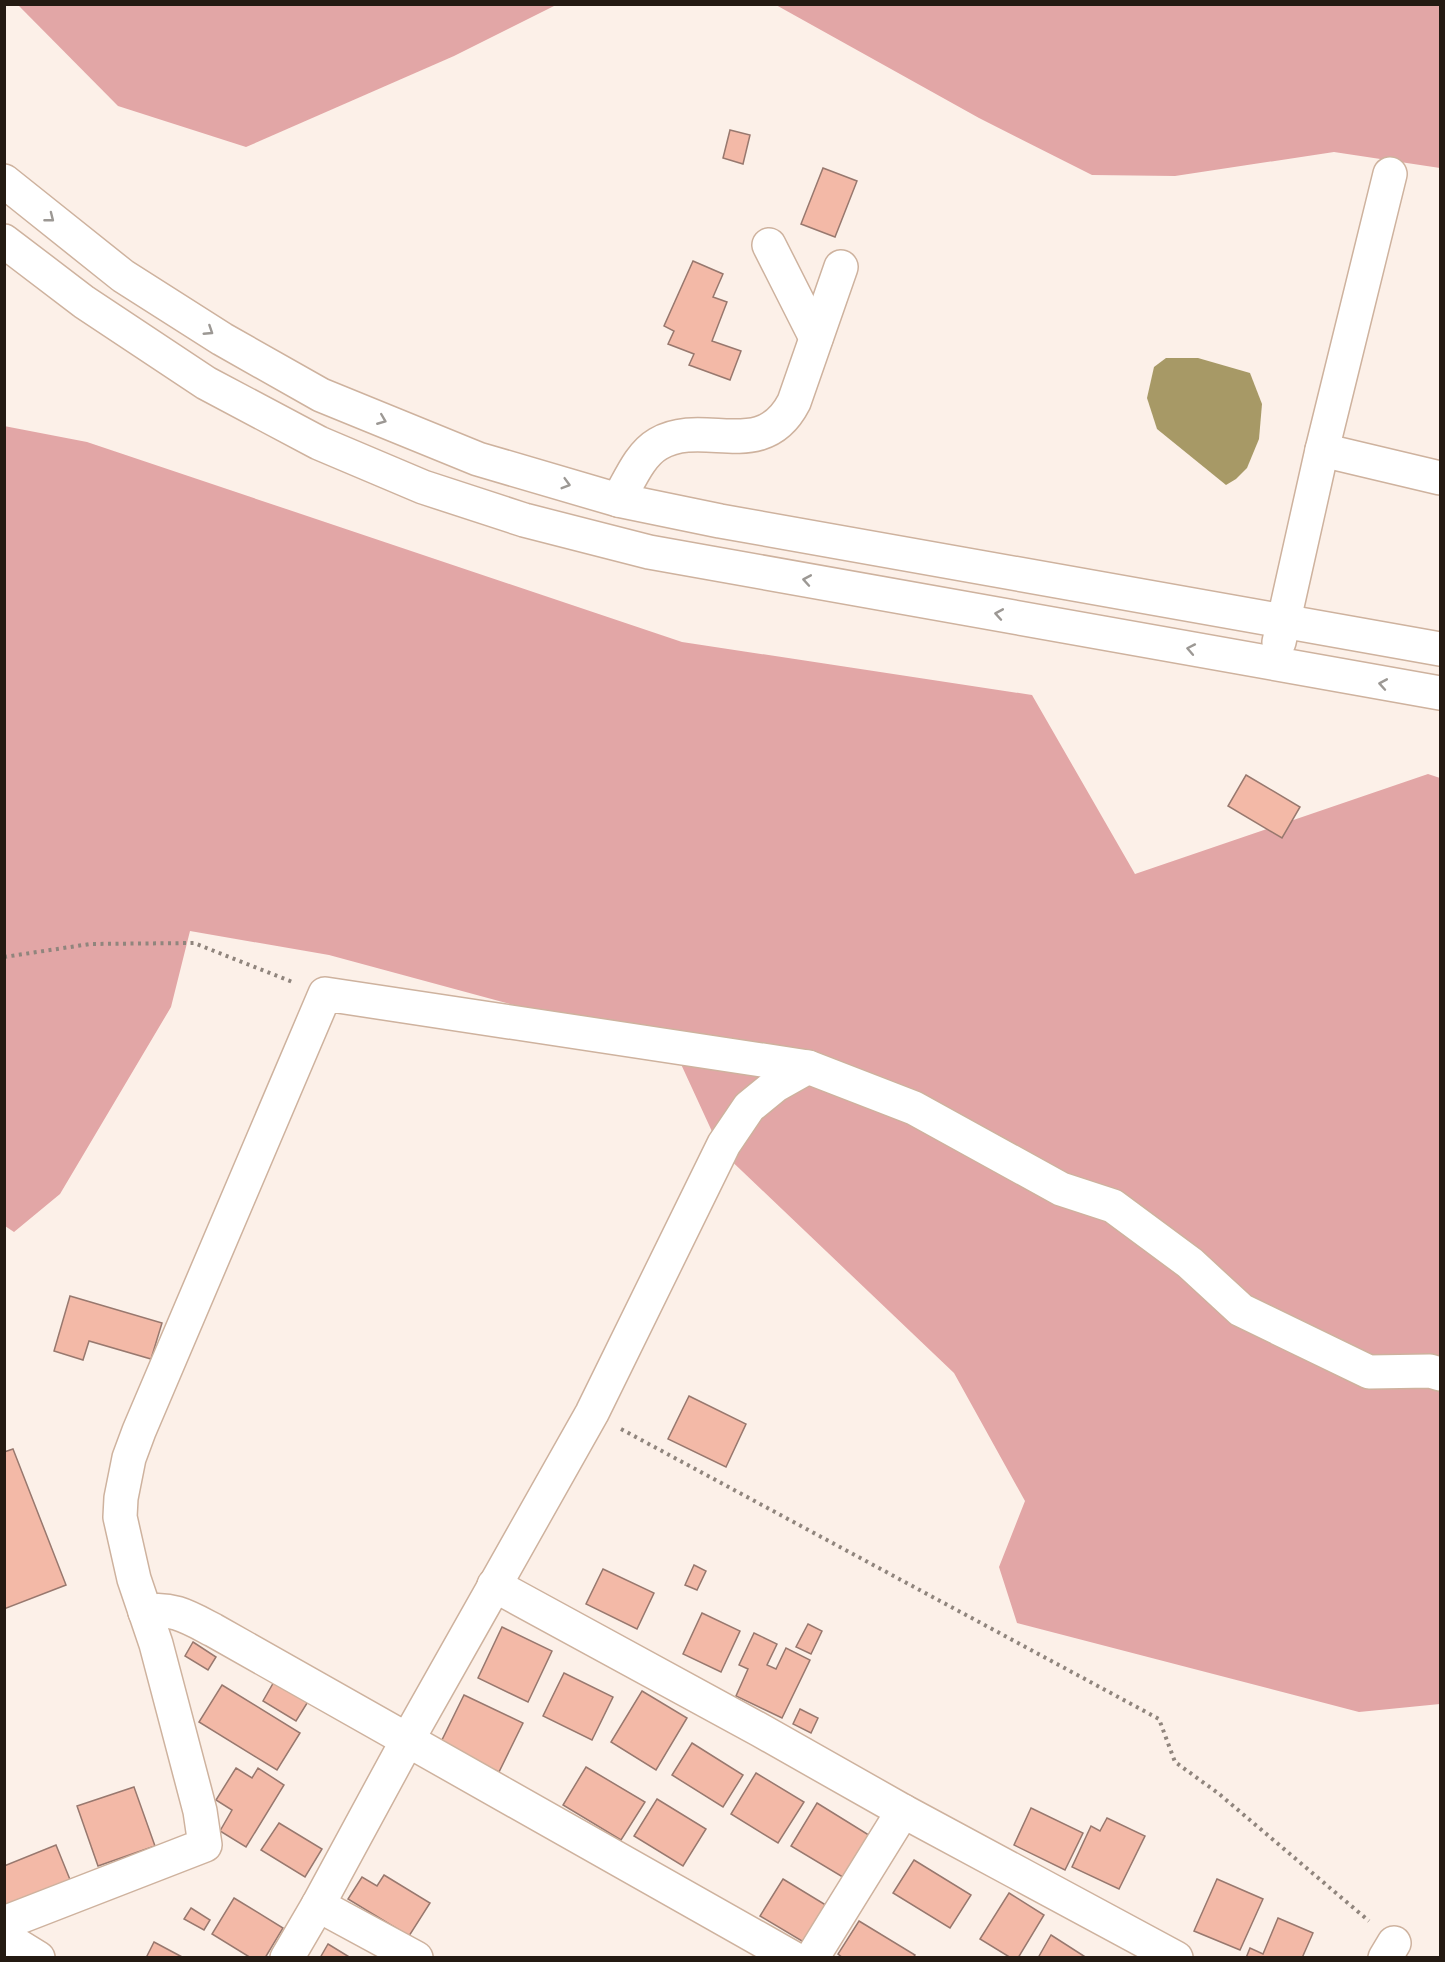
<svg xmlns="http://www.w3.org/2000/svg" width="1445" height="1962" viewBox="0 0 1445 1962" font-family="Inter,sans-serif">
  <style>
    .forest { fill: #e2a6a6 }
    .water { fill: #a79966 }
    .building { fill: #f3b9a7; stroke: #98786e; stroke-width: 1.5 }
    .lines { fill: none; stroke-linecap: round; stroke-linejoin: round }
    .minor-casing { stroke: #ceb29e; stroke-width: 36 }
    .path { stroke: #90857d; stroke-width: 4; stroke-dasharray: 3 4.5; stroke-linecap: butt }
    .minor { stroke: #fff; stroke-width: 33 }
    .oneway { stroke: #9c9894 }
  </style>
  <rect width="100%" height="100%" fill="#fcf0e8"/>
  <g class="forest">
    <polygon points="18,5 556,5 454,56 246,147 118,106"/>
    <polygon points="776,5 1440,5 1440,168 1334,152 1175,176 1092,175 979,118"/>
    <polygon points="4,426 87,442 682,642 1032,695 1135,874 1428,774 1440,778 1440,1704 1359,1712 1017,1623 999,1567 1025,1501 954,1373 721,1151 680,1062 532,1010 329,955 190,931 171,1007 60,1194 14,1232 5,1226"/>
  </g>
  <polygon class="water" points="1166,358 1198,358 1250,373 1262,404 1259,439 1247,468 1236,479 1226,485 1157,429 1147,398 1154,367"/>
  <g class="building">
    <polygon points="730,130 750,135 743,164 723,158"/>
    <polygon points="823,168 857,181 835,237 801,224"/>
    <polygon points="693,261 723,274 713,297 727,302 712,341 741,351 730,380 689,365 694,354 668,344 674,331 664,326"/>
    <polygon points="1246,775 1300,807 1282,838 1228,806"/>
    <polygon points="70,1296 162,1323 151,1359 89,1341 83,1360 54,1351"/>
    <polygon points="689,1396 746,1424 726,1467 668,1439"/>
    <polygon points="13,1449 66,1585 4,1609 4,1452"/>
    <polygon points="694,1565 706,1571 697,1590 685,1585"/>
    <polygon points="603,1569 654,1593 637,1629 586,1604"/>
    <polygon points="702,1613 740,1631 721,1672 683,1654"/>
    <polygon points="808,1624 822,1631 811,1654 796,1647"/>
    <polygon points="502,1627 552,1651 528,1702 478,1678"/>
    <polygon points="754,1633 777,1644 767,1665 776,1669 786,1648 810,1660 782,1718 736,1696 748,1669 739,1665"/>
    <polygon points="193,1642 216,1657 208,1670 185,1656"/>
    <polygon points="564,1673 613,1697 592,1740 543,1716"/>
    <polygon points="275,1680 309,1700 296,1721 263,1701"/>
    <polygon points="222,1685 300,1733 277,1770 199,1722"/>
    <polygon points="642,1691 687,1718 656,1770 611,1742"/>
    <polygon points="464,1695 523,1723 499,1772 440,1744"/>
    <polygon points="800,1709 818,1718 811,1733 793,1724"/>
    <polygon points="692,1743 743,1775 723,1807 672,1775"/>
    <polygon points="586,1767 645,1802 621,1840 563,1805"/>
    <polygon points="236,1768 252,1778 258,1768 284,1785 246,1847 220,1831 232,1810 216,1800"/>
    <polygon points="756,1773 804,1802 778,1843 731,1814"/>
    <polygon points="134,1787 155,1846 98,1866 77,1806"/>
    <polygon points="657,1799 706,1829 683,1866 634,1836"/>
    <polygon points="817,1803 872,1837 846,1879 791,1846"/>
    <polygon points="1031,1808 1083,1833 1065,1870 1014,1845"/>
    <polygon points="1107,1818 1145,1836 1119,1889 1072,1867 1091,1826 1100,1831"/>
    <polygon points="279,1823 322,1849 305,1877 261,1850"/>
    <polygon points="56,1845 73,1887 4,1907 4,1866"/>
    <polygon points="914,1860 971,1895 950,1928 893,1893"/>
    <polygon points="384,1875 430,1903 409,1936 348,1899 362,1877 377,1886"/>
    <polygon points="783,1879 834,1910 812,1947 760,1916"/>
    <polygon points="1217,1879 1263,1899 1240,1950 1194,1931"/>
    <polygon points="1009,1893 1044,1915 1018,1958 1011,1958 980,1939"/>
    <polygon points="234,1898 283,1928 265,1958 251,1958 212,1934"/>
    <polygon points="191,1908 210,1920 204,1930 184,1919"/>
    <polygon points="1278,1918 1313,1933 1302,1958 1246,1958 1250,1948 1263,1954"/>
    <polygon points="859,1921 915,1955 913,1958 843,1958 838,1954"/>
    <polygon points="1051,1935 1087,1958 1038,1958"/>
    <polygon points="154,1942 184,1958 146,1958"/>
    <polygon points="328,1944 351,1958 320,1958"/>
  </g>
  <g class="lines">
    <defs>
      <g id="minor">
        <polyline points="4,181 123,276 222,339 321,395 478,459 618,500 720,521 1440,649"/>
        <polyline points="4,241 84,302 206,383 319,443 423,487 524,520 649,552 1440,693"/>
        <polyline points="769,245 816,338"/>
        <polyline points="1322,450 1440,478"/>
        <path d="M618,500C629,482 639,455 658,444C704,417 762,464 794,402L841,267"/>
        <polyline points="1279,642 1322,450 1390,174"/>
        <polyline points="494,1585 760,1730 903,1811 1176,1958"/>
        <path d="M145,1612C171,1606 190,1618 213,1630L793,1958"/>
        <polyline points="318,1905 416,1958"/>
        <polyline points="4,1923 205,1845 200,1811 156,1644 134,1579 120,1517 121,1498 129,1458 139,1431 325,994 808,1067 914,1108 1061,1189 1113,1206 1190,1263 1241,1310 1369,1372 1430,1371 1440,1374"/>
        <polyline points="4,1937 38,1958"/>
        <polyline points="287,1958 318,1905 408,1739 592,1413 724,1144 749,1107 776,1085 808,1067"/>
        <polyline points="812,1958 903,1811"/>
        <polyline points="1385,1958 1394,1943"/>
      </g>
    </defs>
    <use href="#minor" class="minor-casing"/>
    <g class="path">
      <polyline points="4,957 90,944 194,943 295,983"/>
      <polyline points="621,1429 1159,1719 1175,1762 1218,1793 1369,1921"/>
    </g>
    <use href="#minor" class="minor"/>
  </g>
  <defs><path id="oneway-chevron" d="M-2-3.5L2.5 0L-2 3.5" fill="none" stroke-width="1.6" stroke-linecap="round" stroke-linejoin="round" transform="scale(1.5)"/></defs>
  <g class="oneway">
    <use href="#oneway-chevron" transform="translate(50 218) rotate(38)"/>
    <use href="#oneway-chevron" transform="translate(209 331) rotate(33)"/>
    <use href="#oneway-chevron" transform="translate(382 420) rotate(22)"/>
    <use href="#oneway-chevron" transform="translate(566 484) rotate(16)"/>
    <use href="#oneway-chevron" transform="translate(807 580) rotate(-170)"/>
    <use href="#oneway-chevron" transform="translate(999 614) rotate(-170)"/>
    <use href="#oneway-chevron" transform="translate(1191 649) rotate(-169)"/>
    <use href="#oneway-chevron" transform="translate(1383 684) rotate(-170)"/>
  </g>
  <rect width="1445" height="1962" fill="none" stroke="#241a12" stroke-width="12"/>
</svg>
